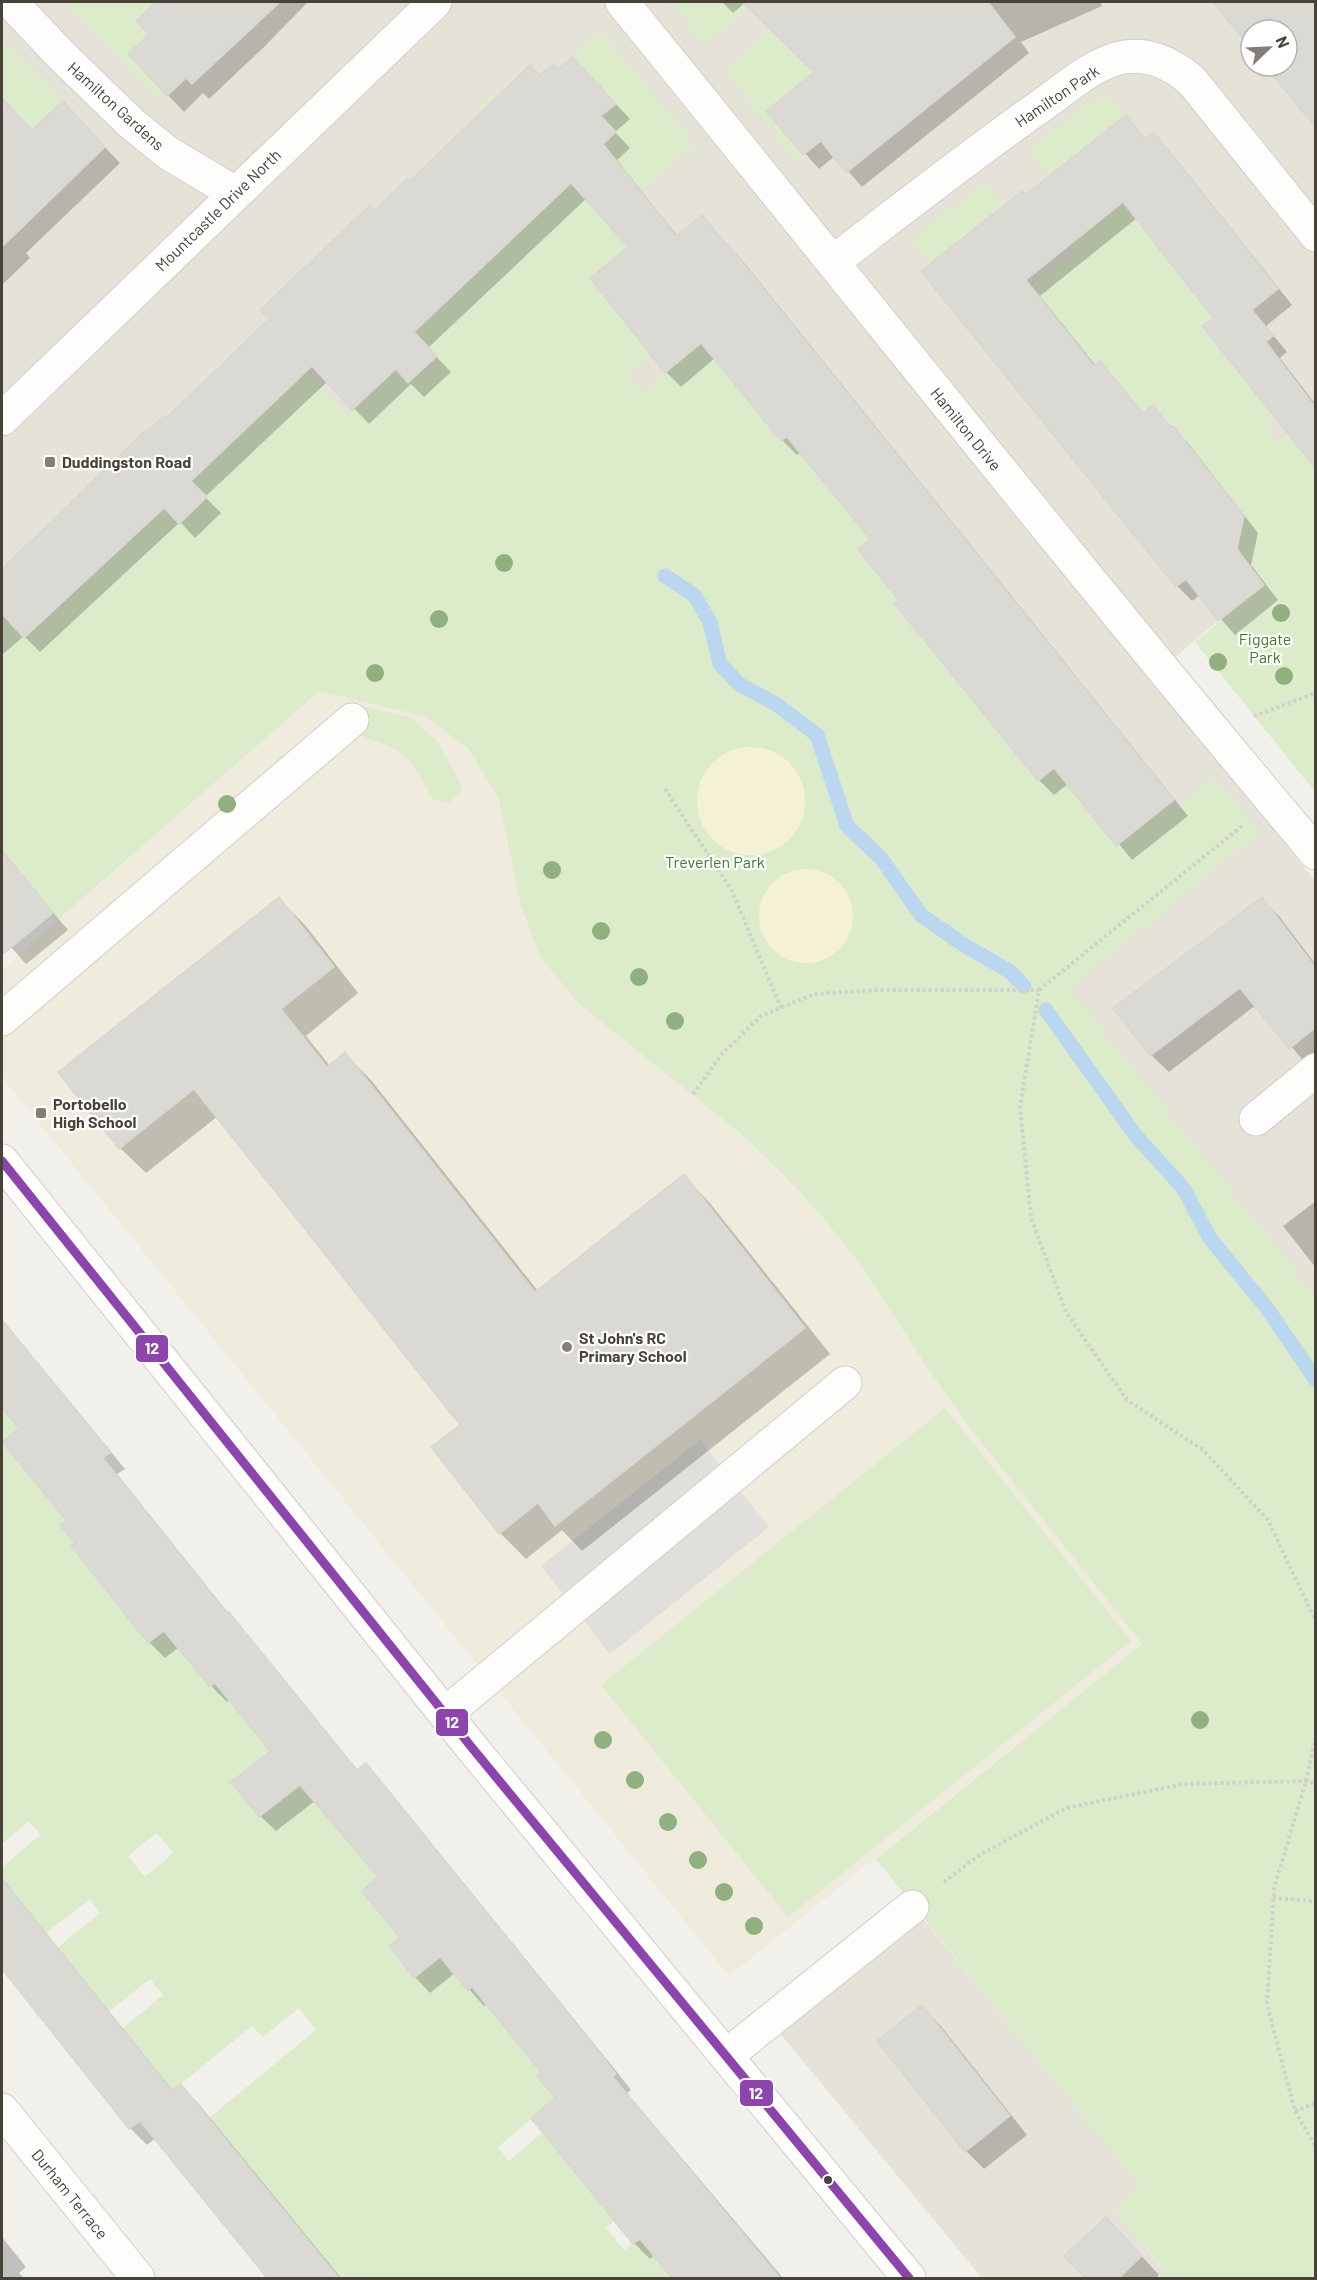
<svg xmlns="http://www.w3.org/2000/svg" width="1317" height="2280" viewBox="0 0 1317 2280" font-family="Barlow,sans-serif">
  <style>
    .residential { fill: #e5e2d8; fill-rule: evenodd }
    .education { fill: #efecdd }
    .green { fill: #dceccb; fill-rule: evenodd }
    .sand { fill: #f5f1d6 }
    .parking { fill: #e0dfdb }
    .shadow { fill: #0003 }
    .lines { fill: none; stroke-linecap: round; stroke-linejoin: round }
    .stream { stroke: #bbd7ef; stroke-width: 15 }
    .building { fill: #dbd9d3; stroke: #d9d7d1; stroke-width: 1.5 }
    .minor-casing { stroke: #cfcec8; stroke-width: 35 }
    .path { stroke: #d2cfcb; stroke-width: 4; stroke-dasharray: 3 3; stroke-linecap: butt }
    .minor { stroke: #fdfdfc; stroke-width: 33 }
    .bus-1-casing { stroke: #fff; stroke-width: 14 }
    .bus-1 { stroke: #8e44ad; stroke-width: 9 }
    .tree { fill: #90b080 }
    .poi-dot { fill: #837f76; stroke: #fff; stroke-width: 2 }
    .bus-dot { fill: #484237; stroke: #fff; stroke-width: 2 }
    .labels { text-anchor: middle; stroke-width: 4.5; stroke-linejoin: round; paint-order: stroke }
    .street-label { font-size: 16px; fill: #484237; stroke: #fff }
    .poi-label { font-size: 16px; font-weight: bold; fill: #484237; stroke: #fff; text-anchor: start }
    .park-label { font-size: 16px; fill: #417b28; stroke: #fff }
    .line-badge { stroke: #fff; stroke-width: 2 }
    .badge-label { font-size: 16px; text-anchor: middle; font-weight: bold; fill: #fff }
  </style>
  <rect width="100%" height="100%" fill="#f1f0eb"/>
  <g class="residential">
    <path d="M2,2H1315V539L1153,676L1315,881V1296L2,662ZM1251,30H1287V66H1251Z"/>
    <polygon points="921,1916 1140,2185 1115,2210 1164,2271 1156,2278 982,2278 778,2031"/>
  </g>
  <polygon class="education" points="319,691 424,716 468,748 499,799 521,905 540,957 579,1004 740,1133 784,1175 825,1220 861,1265 932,1375 972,1431 1142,1644 729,1976 2,1077 2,970"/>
  <g class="green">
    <polygon points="65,2 174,2 161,14 152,5 137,20 149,34 129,54 167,96 161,102"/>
    <polygon points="671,2 743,2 748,7 705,46"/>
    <polygon points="795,2 875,2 853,19 834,56 767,111 803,155 796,161 726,73"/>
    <polygon points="601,30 695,146 604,219 628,247 590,278 612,306 676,333 627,374 642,391 701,343 781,441 787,436 912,591 892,607 918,640 925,634 1038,781 1103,729 1116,846 1168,805 1174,811 1214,778 1260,832 1069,989 1315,1295 1315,2278 1156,2278 1164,2270 1115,2210 1139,2185 876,1859 1142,1644 972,1431 932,1375 861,1265 825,1220 784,1175 740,1133 579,1004 540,957 521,905 499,799 468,748 424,716 319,691 58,920 8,858 2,863 2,628 9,622 24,637 161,504 206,497 188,478 213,439 224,450 290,388 279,376 295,360 347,414 396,369 408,383 436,356 413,330 517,195 537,216 562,192 479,105 491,94 495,98 501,93 559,155 615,132 601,116 616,103 573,57"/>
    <polygon points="2,41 63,101 32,130 16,114 2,128"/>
    <polygon points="1106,90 1126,115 1080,152 1214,317 1202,327 1274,415 1265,424 1278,441 1288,433 1315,469 1315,792 1195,642 1264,585 1194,496 1215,478 1173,426 1170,422 1167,424 1153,405 1143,413 1100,361 1096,357 1091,361 1031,286 1078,248 1073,242 1051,179 1028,151"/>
    <polygon points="984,183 1004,205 930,264 911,240"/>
    <path d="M368,707L411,718L437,741L462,786L460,793L449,803L434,800C411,763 410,749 364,738L352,711Z"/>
    <path d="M2,1408L19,1428L2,1442L70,1516L60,1525L75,1543L71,1546L148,1643L164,1631L210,1687L215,1683L270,1751L294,1790L306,1781L329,1820L382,1874L362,1891L382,1916L415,1925L389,1947L414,1978L439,1957L467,1991L473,1987L541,2072L537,2076L555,2098L498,2147L509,2161L543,2132L614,2221L606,2228L624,2250L640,2239L672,2278H339L320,2255L292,2257L311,2242L209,2118L316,2030L299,2008L263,2037L252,2026L172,2091L96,2050L163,1995L150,1979L108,2012L57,1948L100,1913L90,1899L45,1934L2,1879V1867L40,1835L29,1821L2,1844ZM157,1833L173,1853L145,1877L128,1856Z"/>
    <polygon points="945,1408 1131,1641 788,1917 601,1685"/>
  </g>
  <g class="sand">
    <circle cx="751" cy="801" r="54"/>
    <circle cx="806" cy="916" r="47"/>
  </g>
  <polygon class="parking" points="700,1440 769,1527 610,1654 541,1566"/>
  <g class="shadow">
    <polygon points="172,2 308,2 263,48 209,99 203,93 184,112 168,95 151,34 146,29"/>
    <polygon points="722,2 746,2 733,13"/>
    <polygon points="746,2 1100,2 1102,6 1021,42 1029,53 862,187 835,156 819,169 768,111 816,72"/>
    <polygon points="1215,2 1315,2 1316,126 1267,66 1287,66 1287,30 1251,30 1251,46"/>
    <polygon points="558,71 588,74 630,119 615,132 630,148 617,160 678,237 702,217 742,260 1188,816 1132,860 1069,783 1054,795 1039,780 897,605 901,601 873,539 801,452 797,455 782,440 715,358 681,387 666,372 630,247 587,198 428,348 451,372 424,397 411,384 369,424 328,381 205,497 221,513 195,538 180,522 40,652 24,636 2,655 2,571 147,431 149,432 166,420 271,320 375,212 540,77"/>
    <polygon points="16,116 32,131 78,119 120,163 26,253 30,258 2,285 2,130"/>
    <polygon points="1126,117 1147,140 1154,134 1169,150 1292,305 1266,326 1287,352 1280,358 1316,405 1316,467 1215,318 1137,218 1040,296 1096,366 1100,363 1144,414 1152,407 1188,443 1258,533 1251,565 1278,600 1235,635 1200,595 1192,601 1177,586 923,271 1026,196"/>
    <polygon points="8,860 68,930 26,964 2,937 2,865"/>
    <polygon points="279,899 305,925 358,993 306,1036 330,1066 345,1054 371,1080 538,1291 684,1176 709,1202 830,1354 582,1551 562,1530 526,1559 500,1533 462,1425 218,1116 146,1173 120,1148"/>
    <polygon points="1262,899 1279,916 1316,965 1316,1058 1307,1065 1256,1005 1169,1072 1151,1055"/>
    <polygon points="1316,1201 1316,1268 1283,1226"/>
    <polygon points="2,1320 125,1469 117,1474 229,1614 358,1771 365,1765 381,1781 617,2072 631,2090 627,2093 783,2278 674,2278 655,2255 650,2259 634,2243 543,2072 487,2004 484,2006 455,1973 430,1993 415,1977 380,1878 315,1801 276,1831 260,1816 272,1752 230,1699 227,1702 211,1686 179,1647 165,1658 149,1642 73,1546 77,1543 68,1520 21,1428 2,1406"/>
    <polygon points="2,1878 174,2092 181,2086 198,2103 341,2278 269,2278 156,2138 147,2145 130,2128 2,1967"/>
    <polygon points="922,2007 940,2025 1027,2135 984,2169 966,2151"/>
    <polygon points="2,2237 26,2267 19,2273 24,2278 2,2278"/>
    <polygon points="1124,2237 1159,2275 1156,2278 1087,2278 1066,2256"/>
  </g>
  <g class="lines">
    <g class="stream">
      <polyline points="665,576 694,595 710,622 720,664 739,684 776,704 817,735 847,826 881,858 921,915 964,945 1009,971 1024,986"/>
      <polyline points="1046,1010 1136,1136 1184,1189 1209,1237 1266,1307 1316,1380"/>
    </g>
  </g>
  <g class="building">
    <polygon points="156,2 280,2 192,84 186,78 167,96 128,54 149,34 136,21"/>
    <polygon points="742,2 988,2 1015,37 846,173 821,141 803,155 766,111 814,72"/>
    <polygon points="1213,2 1316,2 1316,128 1265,66 1287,66 1287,30 1251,30 1251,49"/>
    <polygon points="573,57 616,104 601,116 616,132 603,144 676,236 702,215 726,244 727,243 1174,800 1116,846 1054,768 1038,781 895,604 899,601 858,549 870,539 787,437 781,441 701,343 665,373 590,278 628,247 571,183 414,332 437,356 408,383 396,369 352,410 312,366 191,481 207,497 179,524 164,508 24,638 2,614 2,569 147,429 149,430 164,416 166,418 269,319 260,310 370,205 375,210 408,178 411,180 530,65 540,75 553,64 558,69"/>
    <polygon points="2,98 32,130 63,101 105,147 2,247"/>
    <polygon points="1126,115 1145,139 1154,132 1278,289 1252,310 1273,336 1266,342 1316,408 1316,469 1202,326 1213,318 1123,202 1026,280 1094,366 1100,361 1143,413 1153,405 1171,428 1173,426 1244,516 1237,549 1264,585 1218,621 1186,579 1176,587 921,271 1022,191 1025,195"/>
    <polygon points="2,850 53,913 2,955"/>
    <polygon points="279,897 334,967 281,1009 327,1067 345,1052 535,1292 684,1174 805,1328 555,1526 538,1503 499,1534 431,1447 460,1425 194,1089 119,1149 58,1072"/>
    <polygon points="1262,897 1316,968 1316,1027 1289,1049 1240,988 1150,1056 1113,1008"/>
    <polygon points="2,1320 111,1452 103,1458 227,1613 229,1612 357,1770 366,1763 601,2054 616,2074 613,2077 780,2278 672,2278 640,2239 633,2244 531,2118 555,2098 537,2076 541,2072 472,1987 468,1991 440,1957 414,1978 389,1946 400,1938 362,1891 378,1877 300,1785 259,1817 231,1782 270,1751 215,1683 210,1687 164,1631 148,1643 71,1546 75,1543 60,1525 66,1520 2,1442 19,1428 2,1408"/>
    <polygon points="2,1879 172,2091 181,2084 339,2278 267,2278 140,2121 129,2129 2,1969"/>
    <polygon points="922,2005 1010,2116 965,2152 877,2041"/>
    <polygon points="1106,2217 1142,2256 1119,2278 1085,2278 1064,2256"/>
  </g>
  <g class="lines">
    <defs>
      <g id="minor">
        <polyline points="11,2 59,53 131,123 168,153 235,193"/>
        <path d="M622,2C853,286 1080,573 1316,853"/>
        <path d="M833,262C902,209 971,155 1042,105C1065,89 1089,67 1116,59C1144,51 1171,62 1192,81L1316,235"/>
        <polyline points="2,419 435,2"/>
        <polyline points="2,1019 352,720"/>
        <polyline points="1256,1119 1316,1070"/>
        <polyline points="2,1161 473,1749 909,2278"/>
        <polyline points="445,1714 845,1383"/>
        <polyline points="726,2056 912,1907"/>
        <polyline points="2,2110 138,2278"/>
      </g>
    </defs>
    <use href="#minor" class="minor-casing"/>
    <g class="path">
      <polyline points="1254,716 1316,693"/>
      <polyline points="665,789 731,889 781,1008"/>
      <polyline points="1242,826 1039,990 1020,1107 1031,1218 1066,1312 1127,1400 1203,1450 1268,1520 1316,1622"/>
      <polyline points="693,1094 722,1054 761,1016 814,994 878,990 1039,990"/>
      <polyline points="1316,1737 1306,1781 1274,1888 1267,2005 1295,2111 1316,2147"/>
      <polyline points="944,1882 978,1856 1066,1808 1184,1784 1306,1781 1316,1784"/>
      <polyline points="1273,1898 1312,1901"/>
      <polyline points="1295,2111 1316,2103"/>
    </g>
    <use href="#minor" class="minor"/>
    <defs>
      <polyline id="bus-1" points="2,1161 473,1749 909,2278"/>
    </defs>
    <use href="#bus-1" class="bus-1-casing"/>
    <use href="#bus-1" class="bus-1"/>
  </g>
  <g class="tree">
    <circle cx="504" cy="563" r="9"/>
    <circle cx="1281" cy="613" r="9"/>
    <circle cx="439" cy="619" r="9"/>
    <circle cx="1218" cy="662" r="9"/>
    <circle cx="375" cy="673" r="9"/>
    <circle cx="1284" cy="676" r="9"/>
    <circle cx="227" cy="804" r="9"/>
    <circle cx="552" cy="870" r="9"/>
    <circle cx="601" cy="931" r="9"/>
    <circle cx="639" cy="977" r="9"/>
    <circle cx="675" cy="1021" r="9"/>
    <circle cx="1200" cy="1720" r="9"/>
    <circle cx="603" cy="1740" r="9"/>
    <circle cx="635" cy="1780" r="9"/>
    <circle cx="668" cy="1822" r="9"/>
    <circle cx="698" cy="1860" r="9"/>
    <circle cx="724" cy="1892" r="9"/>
    <circle cx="754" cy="1926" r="9"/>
  </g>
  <g class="poi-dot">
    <rect x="44" y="456" width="12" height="12" rx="3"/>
    <rect x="35" y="1107" width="12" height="12" rx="3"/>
    <circle cx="567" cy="1347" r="6"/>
  </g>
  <circle class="bus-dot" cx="828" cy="2180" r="5"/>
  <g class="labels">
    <g class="street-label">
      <text transform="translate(1057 96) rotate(-34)" y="6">Hamilton Park</text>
      <text transform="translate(116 106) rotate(42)" y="6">Hamilton Gardens</text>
      <text transform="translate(218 210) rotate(-44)" y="6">Mountcastle Drive North</text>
      <text transform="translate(966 429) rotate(51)" y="6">Hamilton Drive</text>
      <text transform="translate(70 2194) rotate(51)" y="6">Durham Terrace</text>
    </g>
    <g class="poi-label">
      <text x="62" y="468">Duddingston Road</text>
      <text x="53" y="1110">Portobello<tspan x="53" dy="18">High School</tspan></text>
      <text x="579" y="1344">St John's RC<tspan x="579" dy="18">Primary School</tspan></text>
    </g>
    <g class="park-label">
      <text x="1265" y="645">Figgate<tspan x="1265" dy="18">Park</tspan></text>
      <text x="715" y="868">Treverlen Park</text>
    </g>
  </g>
  <g class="line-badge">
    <rect x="135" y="1334" width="34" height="29" rx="6" fill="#8e44ad"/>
    <rect x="435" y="1708" width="34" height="29" rx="6" fill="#8e44ad"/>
    <rect x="739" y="2079" width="35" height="28" rx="6" fill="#8e44ad"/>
  </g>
  <g class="badge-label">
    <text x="152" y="1354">12</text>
    <text x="452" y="1728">12</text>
    <text x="756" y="2099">12</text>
  </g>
  <rect width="1317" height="2280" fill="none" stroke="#484237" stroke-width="6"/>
  <g transform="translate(1269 48) rotate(67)"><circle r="28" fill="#ffffff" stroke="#b6b3af" stroke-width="1.5"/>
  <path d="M0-4.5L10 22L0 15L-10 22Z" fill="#837f76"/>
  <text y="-9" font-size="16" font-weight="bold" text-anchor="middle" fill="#484237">N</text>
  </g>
</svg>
